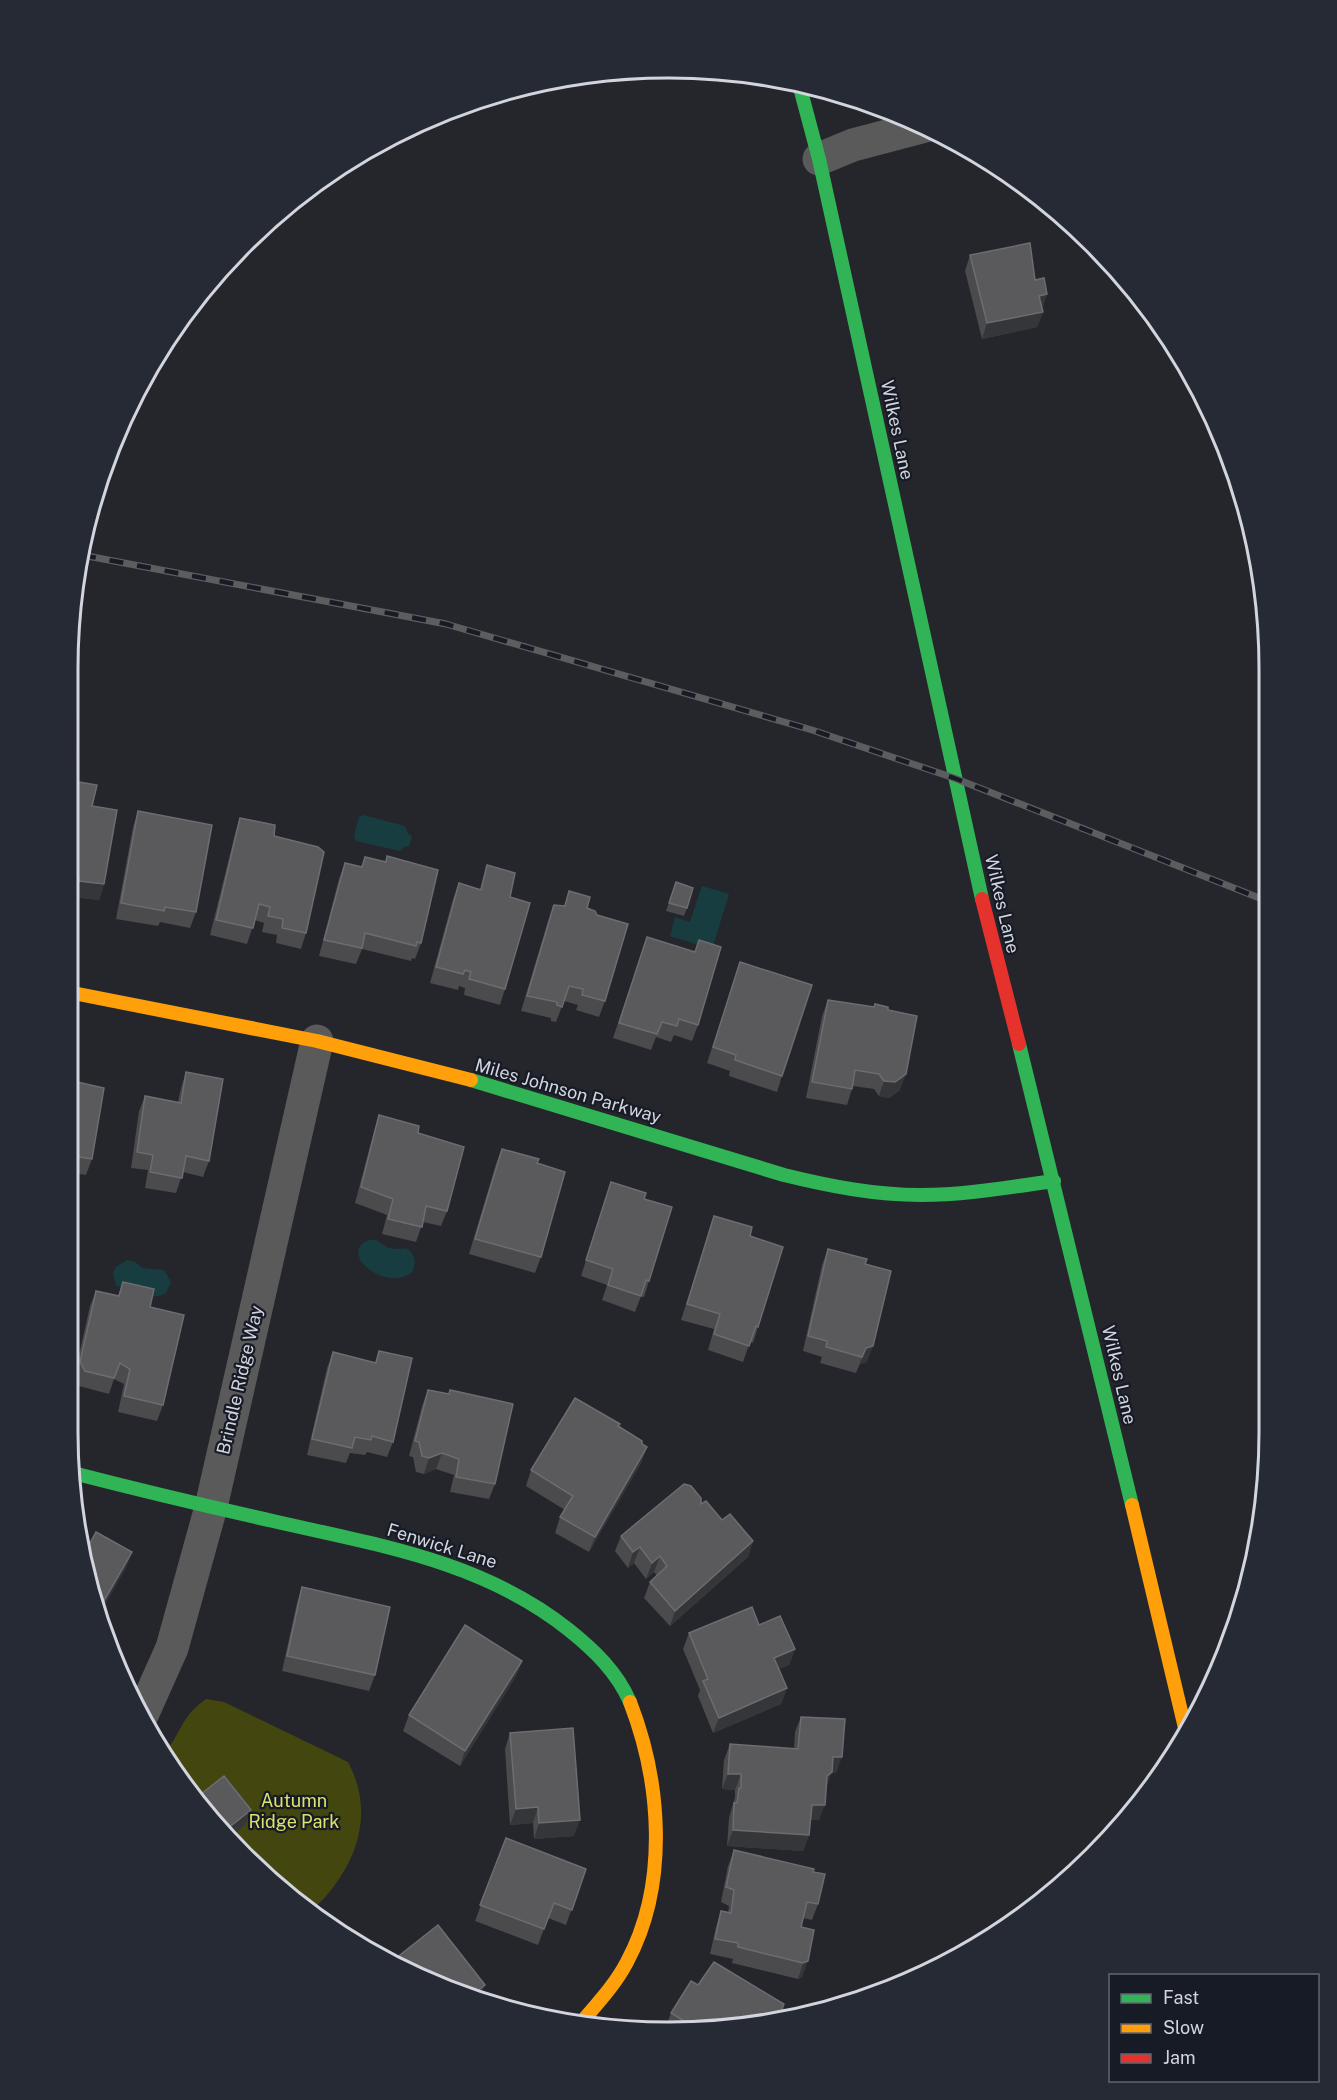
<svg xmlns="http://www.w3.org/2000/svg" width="1337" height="2100" viewBox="0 0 1337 2100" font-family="'Public Sans',sans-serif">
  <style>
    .green { fill: #44460f }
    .water { fill: #183d41 }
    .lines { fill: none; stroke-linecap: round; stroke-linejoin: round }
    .street { stroke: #5a5a5a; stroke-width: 33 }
    .fast { stroke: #30b455; stroke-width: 14 }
    .slow { stroke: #ff9f0a; stroke-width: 14 }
    .jam { stroke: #e5322d; stroke-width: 14 }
    .rail-casing { stroke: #5c5d5f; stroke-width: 7 }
    .rail { stroke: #171b26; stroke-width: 4.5; stroke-dasharray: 14; stroke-linecap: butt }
    .wall { fill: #4b4a4c }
    .shaded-wall { fill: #353639 }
    .building { fill: #5a595c; stroke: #6c6d70; stroke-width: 1.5 }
    .labels { text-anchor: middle; stroke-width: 4.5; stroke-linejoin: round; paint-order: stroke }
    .street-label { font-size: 18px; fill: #d2d5dd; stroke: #171b26 }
    .park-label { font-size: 18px; fill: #dce26b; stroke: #171b26 }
    .rim { fill: none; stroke: #d2d5dd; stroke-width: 3 }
  </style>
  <rect width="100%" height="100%" fill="#24262c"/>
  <path class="green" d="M206,1699L224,1702L348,1762C369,1801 364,1842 339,1879C331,1891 321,1904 307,1912L243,1856L169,1766L163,1754C182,1734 179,1718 206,1699Z"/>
  <g class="water">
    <polygon points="363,815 405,826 408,834 412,836 409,847 405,846 400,851 356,841 354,836 359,817"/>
    <polygon points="702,886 729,894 712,949 670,936 675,917 690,922"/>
    <path d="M369,1240C378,1239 379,1243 387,1247C400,1253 410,1240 415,1262L413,1271C389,1295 335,1253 369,1240Z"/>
    <path d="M127,1260L135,1262L142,1268L164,1270L171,1282L166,1293C152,1302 130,1292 116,1285L113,1274L116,1267Z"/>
  </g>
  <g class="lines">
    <g class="street">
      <polyline points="819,159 853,145 925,126"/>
      <polyline points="143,1713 172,1648 211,1507 317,1041"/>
    </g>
    <g class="fast">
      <polyline points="799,84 819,159 982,899"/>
      <polyline points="1019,1044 1132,1505"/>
      <path d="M471,1080L784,1175C829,1186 874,1195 921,1195C966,1195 1010,1187 1054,1181"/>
      <path d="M73,1473C139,1490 206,1506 273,1521C377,1545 483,1561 569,1630C594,1650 617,1672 630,1702"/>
    </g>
    <g class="slow">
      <polyline points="73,993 317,1041 471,1080"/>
      <polyline points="1132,1505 1185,1728"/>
      <path d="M580,2024C597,2004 615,1985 627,1962C669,1884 661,1782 630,1702"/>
    </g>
    <polyline class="jam" points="982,899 1019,1044"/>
    <defs>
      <polyline id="rail" points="82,555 446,624 812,730 954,778 1267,901"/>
    </defs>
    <use href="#rail" class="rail-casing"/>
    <use href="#rail" class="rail"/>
  </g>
  <g class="wall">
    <polygon points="1092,250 1101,259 1094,260"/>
    <polygon points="970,255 1035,280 1047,294 1042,309 1043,312 1037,327 982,339 965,271"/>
    <polygon points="73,781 92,806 104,884 99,900 73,897"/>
    <polygon points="138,811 196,912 190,928 160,922 158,926 116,919 133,827"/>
    <polygon points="240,818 274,836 306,933 301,949 276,943 277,935 262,932 264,923 255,920 247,944 210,935 235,834"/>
    <polygon points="387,856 421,943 415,959 412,958 411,961 362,949 356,964 319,956 339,879 345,863 361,867 365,857 385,862"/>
    <polygon points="487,865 510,897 505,989 500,1005 464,995 465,988 459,986 458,990 430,983 453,899 459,883 480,889"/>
    <polygon points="676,882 687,908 684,916 666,911"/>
    <polygon points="569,891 587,908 605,1001 599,1017 576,1010 578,1005 564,1001 556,1022 551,1021 551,1018 521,1011 548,921 553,905 564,906"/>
    <polygon points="647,937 698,1025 692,1041 674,1035 671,1042 656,1037 651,1050 613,1038"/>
    <polygon points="740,962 782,1076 777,1092 729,1076 730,1071 707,1063"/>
    <polygon points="828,1000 874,1007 875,1004 888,1010 900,1090 889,1098 879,1096 874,1089 853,1086 847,1105 806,1098 822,1016"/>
    <polygon points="186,1072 209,1161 203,1177 183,1172 176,1193 145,1188 148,1170 131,1168 139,1111 145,1096 178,1102 181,1088"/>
    <polygon points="73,1081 92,1159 86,1175 73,1173"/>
    <polygon points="379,1115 418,1133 447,1211 441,1226 423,1222 416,1242 382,1234 387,1215 355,1203 374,1131"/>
    <polygon points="502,1149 537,1163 541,1257 535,1273 469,1254 496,1164"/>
    <polygon points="611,1182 644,1199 649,1281 644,1297 641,1296 635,1312 602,1300 607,1285 581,1276"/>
    <polygon points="714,1216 758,1327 753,1343 750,1342 743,1362 708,1350 714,1329 681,1320"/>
    <polygon points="828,1249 865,1264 867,1362 860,1364 856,1373 820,1363 822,1357 803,1351 822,1265"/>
    <polygon points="123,1282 150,1307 163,1405 157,1421 118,1412 124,1384 114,1379 109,1394 79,1386 74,1377 90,1306 96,1291 118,1296"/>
    <polygon points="379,1351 393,1442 387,1457 367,1452 365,1455 350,1453 346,1463 307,1455 327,1368 333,1352 375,1363"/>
    <polygon points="428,1390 495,1484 489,1499 450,1492 454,1475 436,1469 424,1474 416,1472 413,1457 409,1456 422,1406"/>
    <polygon points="619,1427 647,1447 641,1463 589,1552 555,1533 560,1517 565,1510 526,1486 531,1470"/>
    <polygon points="701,1504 722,1520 753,1541 748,1557 670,1626 644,1598 650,1582 657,1576 654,1572 646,1579 634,1563 628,1568 615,1551 621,1536"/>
    <polygon points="302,1587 375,1675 369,1691 282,1671 297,1603"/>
    <polygon points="759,1625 795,1649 789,1665 779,1669 787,1688 781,1704 713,1733 698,1696 700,1690 683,1649 689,1633"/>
    <polygon points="522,1661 516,1676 460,1766 403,1731 409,1715"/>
    <polygon points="801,1717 836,1773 831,1773 826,1788 819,1820 810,1820 809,1835 803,1851 727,1846 729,1818 735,1797 735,1790 722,1789 724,1760 730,1744 794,1749 795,1732"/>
    <polygon points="510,1733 574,1836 534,1839 533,1823 510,1825 505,1749"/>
    <polygon points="506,1838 586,1869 566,1925 548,1918 538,1945 475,1921"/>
    <polygon points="734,1850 813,1872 818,1904 812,1920 803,1918 801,1927 814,1930 802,1977 798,1979 732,1963 733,1959 710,1954 716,1927 721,1911 728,1912 729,1906 721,1902 728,1866"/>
    <polygon points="698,1985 783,2009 789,2013 788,2017 671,2032 665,2029 671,2013"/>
  </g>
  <g class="shaded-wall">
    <polygon points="1096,254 1101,259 1094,260"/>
    <polygon points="1047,294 1042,310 1039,296"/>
    <polygon points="1043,312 1037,327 982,339 987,323"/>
    <polygon points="79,881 104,884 99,900 73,897"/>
    <polygon points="906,1074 900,1090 889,1098 879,1096 884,1081"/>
    <polygon points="873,1346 867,1362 860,1364 856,1373 866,1348"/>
    <polygon points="647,1447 641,1463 589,1552 595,1537"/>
    <polygon points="442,1453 436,1469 424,1474 429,1458"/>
    <polygon points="753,1541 748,1557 670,1626 675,1611"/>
    <polygon points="640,1547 634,1563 628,1568 633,1552"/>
    <polygon points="132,1552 126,1568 98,1617 97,1613"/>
    <polygon points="660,1556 654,1572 646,1579 652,1563"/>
    <polygon points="795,1649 789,1665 769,1673 774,1658"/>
    <polygon points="522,1661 516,1676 460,1766 465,1751"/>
    <polygon points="787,1688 781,1704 713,1733 719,1718"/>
    <polygon points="833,1757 842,1757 836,1773 831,1773 826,1788 821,1792"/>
    <polygon points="728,1774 741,1774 735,1790 722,1789"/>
    <polygon points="812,1805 825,1805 819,1820 806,1820"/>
    <polygon points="538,1807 533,1823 510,1825 516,1809"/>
    <polygon points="251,1810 245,1825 229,1838 223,1832"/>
    <polygon points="580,1820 574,1836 534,1839 539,1823"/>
    <polygon points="733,1830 809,1835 803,1851 727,1846"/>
    <polygon points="808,1961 802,1977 798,1979 803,1963"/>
    <polygon points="485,1985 479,2001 469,1998"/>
  </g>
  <g class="building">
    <polygon points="1030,243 1035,280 1044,278 1047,294 1039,296 1043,312 987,323 970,255"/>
    <polygon points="73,781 97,785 92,806 117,810 104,884 79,881 79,878 73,876"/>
    <polygon points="138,811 212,825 196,912 165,907 164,911 121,903"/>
    <polygon points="240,818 275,825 274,836 318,847 324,852 306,933 282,928 283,919 268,916 270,907 259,904 253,928 216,920"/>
    <polygon points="387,856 438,870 421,943 417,942 416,946 365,933 362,948 324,940 345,863 362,867 365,857 386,862"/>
    <polygon points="487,865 515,873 510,897 530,903 505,989 469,979 471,972 465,970 463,974 436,967 459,883 481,890"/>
    <polygon points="676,882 693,888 687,908 669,903"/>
    <polygon points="569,891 590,897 587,908 595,911 597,915 628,924 605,1001 582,995 583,989 569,986 562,1007 557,1005 557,1002 527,996 554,905 565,906"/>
    <polygon points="647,937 695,952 699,940 721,947 698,1025 679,1019 677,1026 662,1022 657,1034 619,1023"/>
    <polygon points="740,962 812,985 782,1076 735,1060 736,1055 713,1047"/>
    <polygon points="828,1000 874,1007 875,1004 888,1007 888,1010 917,1016 906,1074 895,1082 884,1081 879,1074 855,1070 852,1089 812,1082"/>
    <polygon points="186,1072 223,1079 209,1161 186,1156 182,1178 150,1172 153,1155 137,1152 145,1096 181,1103"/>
    <polygon points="73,1081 104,1088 92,1159 73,1156"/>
    <polygon points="379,1115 419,1126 418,1133 464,1147 447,1211 426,1206 422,1227 388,1219 393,1199 361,1187"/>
    <polygon points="502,1149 539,1159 537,1163 565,1172 541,1257 475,1239"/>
    <polygon points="611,1182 646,1193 644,1199 672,1207 649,1281 646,1280 641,1296 608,1285 613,1269 586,1260"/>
    <polygon points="714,1216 752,1227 750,1236 783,1247 758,1327 756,1326 749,1346 714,1334 720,1314 687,1304"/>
    <polygon points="828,1249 867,1259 865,1264 891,1271 873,1346 866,1348 862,1357 826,1347 827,1341 808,1336"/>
    <polygon points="123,1282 154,1289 150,1307 184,1315 163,1405 124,1396 130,1369 120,1363 114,1378 85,1371 80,1362 96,1291 119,1296"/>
    <polygon points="379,1351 412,1358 393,1442 372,1436 371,1440 355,1437 352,1448 312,1439 333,1352 376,1363"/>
    <polygon points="428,1390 449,1394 450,1390 513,1404 495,1484 456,1477 459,1459 442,1453 429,1458 422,1456 419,1442 415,1441"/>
    <polygon points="575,1398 620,1424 618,1426 642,1441 642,1444 647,1447 595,1537 560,1517 573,1496 531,1470"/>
    <polygon points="684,1484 691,1486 701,1498 701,1504 706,1501 722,1520 730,1514 753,1541 675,1611 650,1582 667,1566 660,1556 652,1563 640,1547 633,1552 621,1536"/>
    <polygon points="96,1532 132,1552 97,1613 80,1539 89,1545"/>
    <polygon points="302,1587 390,1607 375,1675 287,1656"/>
    <polygon points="752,1607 759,1625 780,1616 795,1649 774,1658 787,1688 719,1718 703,1681 708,1679 689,1633"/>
    <polygon points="465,1625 522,1661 465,1751 409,1715"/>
    <polygon points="801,1717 845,1719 842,1757 833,1757 832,1772 827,1776 825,1805 812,1805 809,1835 733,1830 734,1803 737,1803 739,1788 741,1788 741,1774 728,1774 730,1744 798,1749"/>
    <polygon points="573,1728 580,1820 539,1823 538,1807 516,1809 510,1733"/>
    <polygon points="224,1776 251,1810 223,1832 196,1798"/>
    <polygon points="506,1838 586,1869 572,1910 554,1903 544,1929 480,1905"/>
    <polygon points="734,1850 814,1869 813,1872 825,1874 818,1904 807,1902 801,1927 814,1930 808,1961 803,1963 738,1947 738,1943 715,1939 721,1911 731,1913 734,1890 726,1887"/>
    <polygon points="438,1925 485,1985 469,1998 391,1962"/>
    <polygon points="714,1962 784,2004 782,2009 789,2013 787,2017 697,2029 671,2013 691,1981 698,1985"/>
  </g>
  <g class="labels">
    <g class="street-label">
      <text transform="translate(897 430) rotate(78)" y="6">Wilkes Lane</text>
      <text transform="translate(1002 904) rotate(77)" y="6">Wilkes Lane</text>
      <text transform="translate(568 1091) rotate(16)" y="6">Miles Johnson Parkway</text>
      <text transform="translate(1119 1375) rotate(77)" y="6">Wilkes Lane</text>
      <text transform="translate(240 1380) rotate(-77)" y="6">Brindle Ridge Way</text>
      <text transform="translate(442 1546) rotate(17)" y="6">Fenwick Lane</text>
    </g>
    <g class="park-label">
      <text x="294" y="1807">Autumn<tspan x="294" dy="21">Ridge Park</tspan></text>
    </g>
  </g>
  <path d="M0 0H1337V2100H0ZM668 78H669A590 590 0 0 1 1259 668V1432A590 590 0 0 1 669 2022H668A590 590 0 0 1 78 1432V668A590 590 0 0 1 668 78Z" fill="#262a35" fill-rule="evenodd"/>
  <path class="rim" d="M668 78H669A590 590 0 0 1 1259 668V1432A590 590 0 0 1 669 2022H668A590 590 0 0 1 78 1432V668A590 590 0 0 1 668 78Z"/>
  <rect x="1109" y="1974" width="210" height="108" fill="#171b26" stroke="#62656f" stroke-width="1.5"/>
  <rect x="1121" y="1994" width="30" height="9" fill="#30b455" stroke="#62656f" stroke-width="1.5"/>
  <text x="1163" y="2004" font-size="18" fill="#d2d5dd">Fast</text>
  <rect x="1121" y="2024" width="30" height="9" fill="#ff9f0a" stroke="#62656f" stroke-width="1.5"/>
  <text x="1163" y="2034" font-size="18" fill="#d2d5dd">Slow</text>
  <rect x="1121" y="2054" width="30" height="9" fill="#e5322d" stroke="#62656f" stroke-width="1.5"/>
  <text x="1163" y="2064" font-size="18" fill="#d2d5dd">Jam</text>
</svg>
